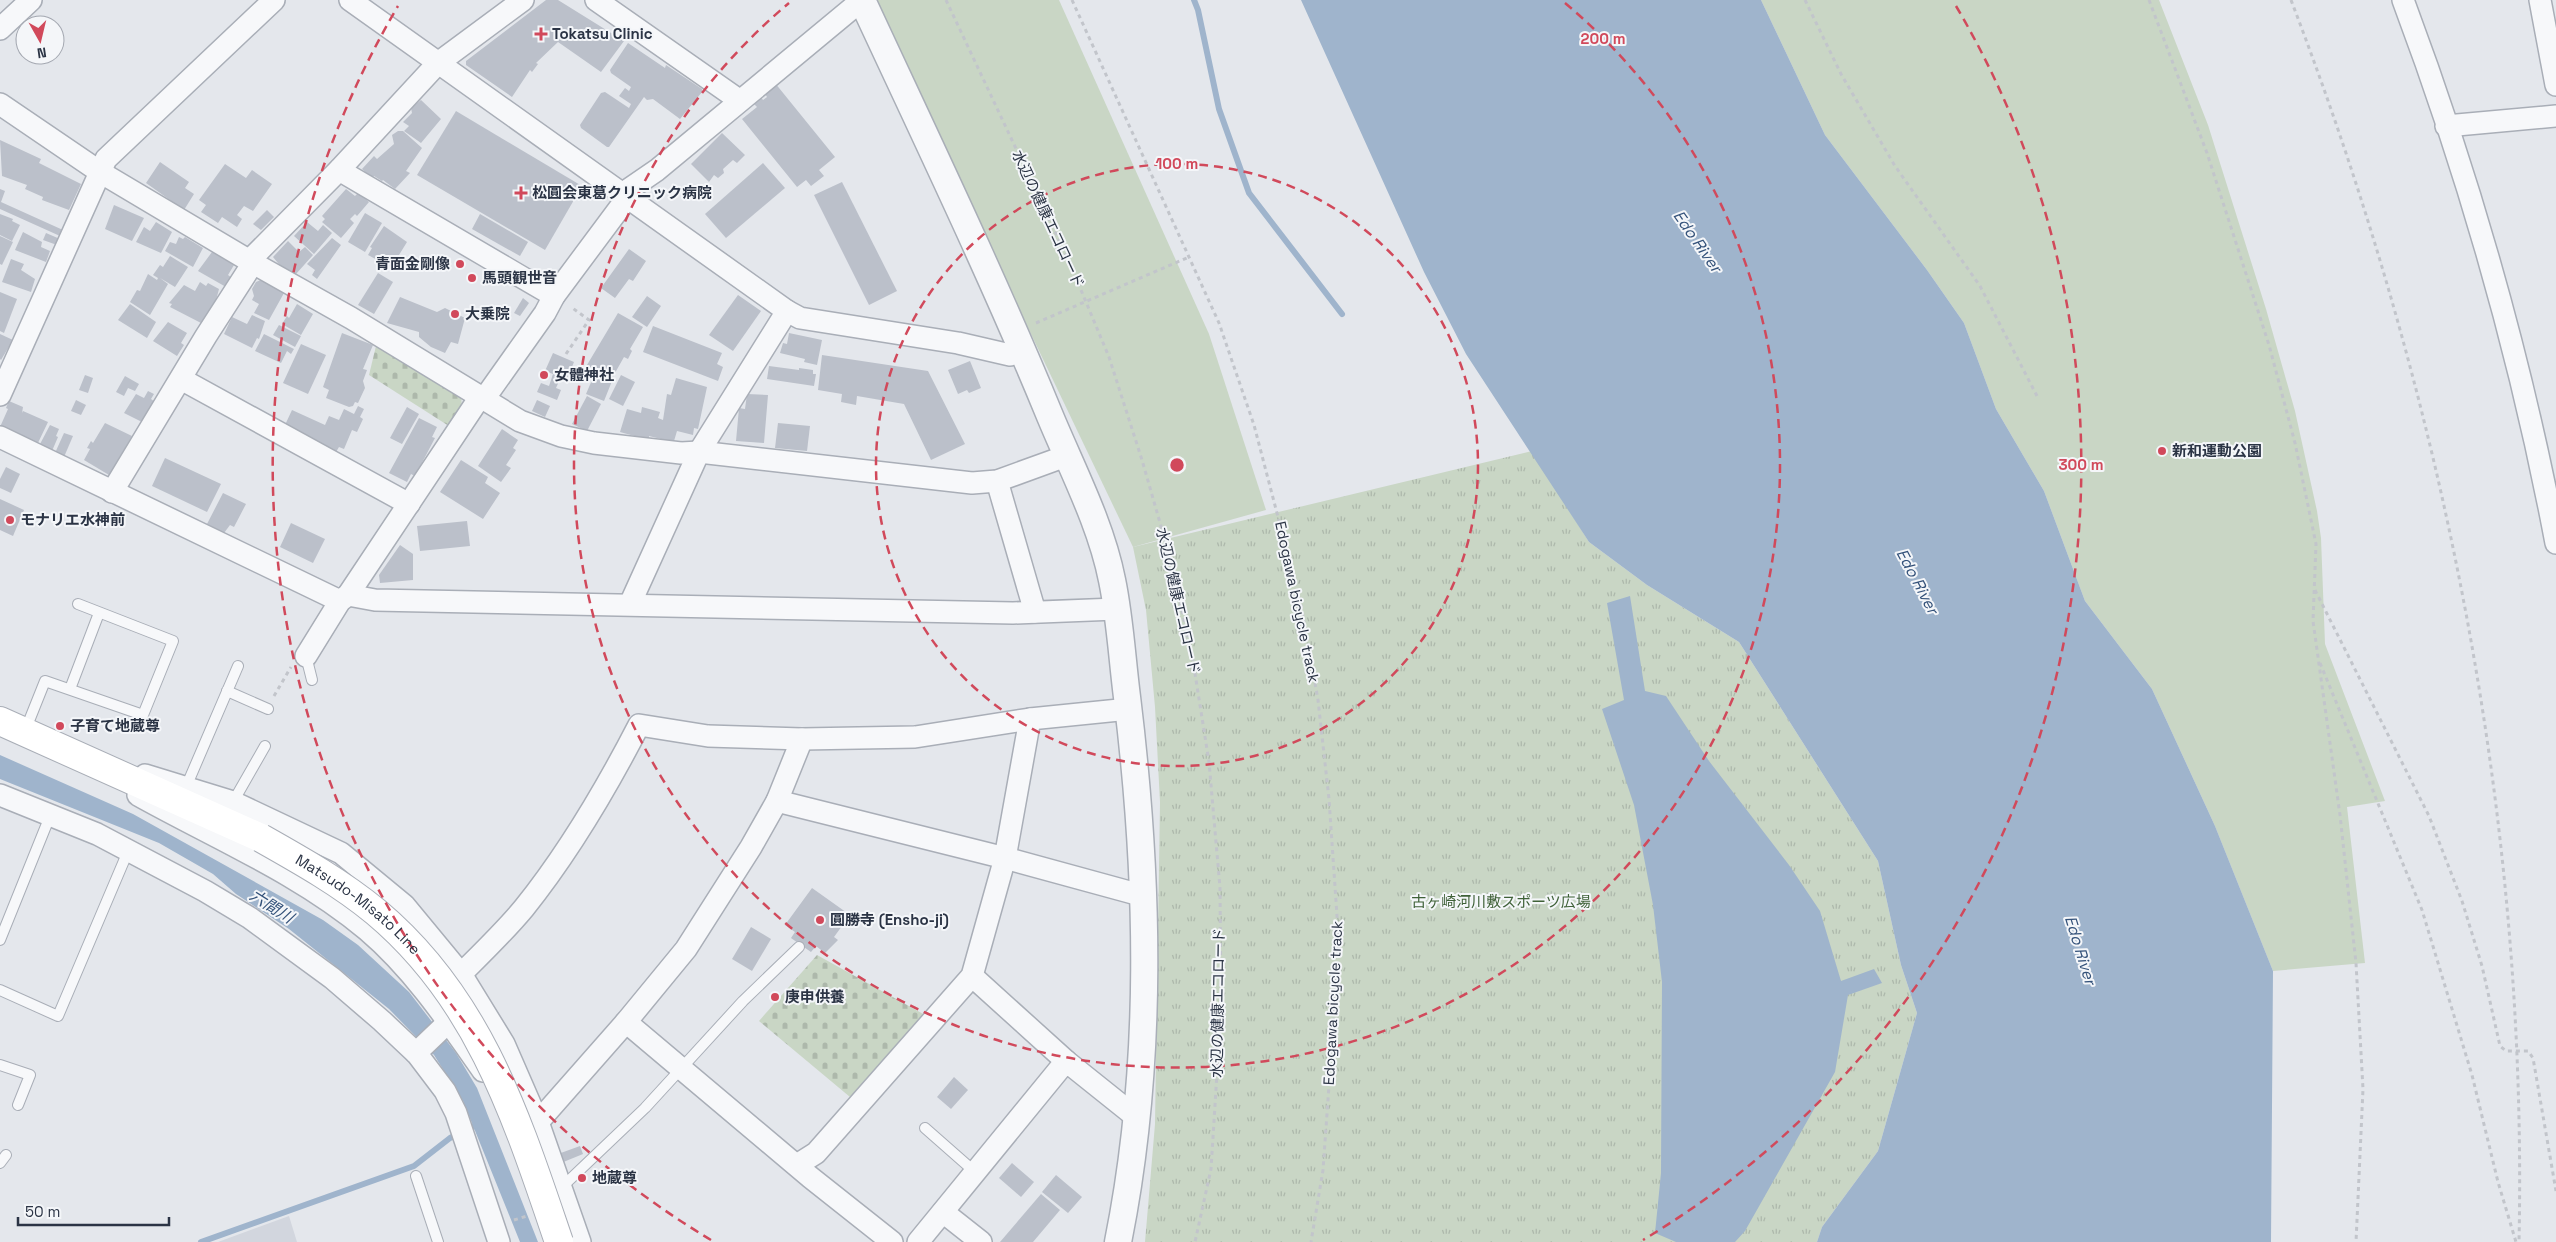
<svg xmlns="http://www.w3.org/2000/svg" width="2556" height="1242" viewBox="0 0 2556 1242" font-family="'Space Grotesk','Noto Sans JP',sans-serif">
  <style>
    .built { fill: #d2d6de }
    .grass { fill: #c9d6c5 }
    .cemetery { fill: url(#cemetery-stones) }
    .park { fill: url(#park-tufts) }
    .water { fill: #9fb4cc }
    .lines { fill: none; stroke-linecap: round; stroke-linejoin: round }
    .stream { stroke: #9fb4cc; stroke-width: 6 }
    .building { fill: #bbc0ca }
    .service-casing { stroke: #a9aeb7; stroke-width: 12 }
    .minor-casing { stroke: #a9aeb7; stroke-width: 24 }
    .tertiary-casing { stroke: #a9aeb7; stroke-width: 29 }
    .secondary-casing { stroke: #a9aeb7; stroke-width: 30 }
    .path { stroke: #c2c5cb; stroke-width: 3; stroke-dasharray: 4 4; stroke-linecap: butt }
    .service { stroke: #f7f8fa; stroke-width: 10 }
    .minor { stroke: #f7f8fa; stroke-width: 21 }
    .tertiary { stroke: #f7f8fa; stroke-width: 26 }
    .secondary { stroke: #fff; stroke-width: 28 }
    .secondary-bridge-casing { stroke: #a9aeb7; stroke-width: 30; stroke-linecap: butt }
    .secondary-bridge { stroke: #fff; stroke-width: 28 }
    .ring { fill: none; stroke: #d1495b; stroke-width: 2.5; stroke-dasharray: 9 6 }
    .poi-dot { fill: #d1495b; stroke: #f4f6f9; stroke-width: 2 }
    .labels { text-anchor: middle; stroke-width: 4; stroke-linejoin: round; paint-order: stroke }
    .poi-label { font-size: 15px; font-weight: bold; fill: #2b3445; stroke: #f4f6f9; text-anchor: start }
    .street-label { font-size: 15px; fill: #2b3445; stroke: #f4f6f9 }
    .park-label { font-size: 15px; fill: #3f6138; stroke: #f4f6f9 }
    .water-label { font-size: 16px; font-style: italic; fill: #34527a; stroke: #f4f6f9 }
    .centre { fill: #d1495b; stroke: #f4f6f9; stroke-width: 2.5 }
    .ring-label { font-size: 15px; text-anchor: middle; font-weight: bold; fill: #d1495b; stroke: #f4f6f9; stroke-width: 4; stroke-linejoin: round; paint-order: stroke }
  </style>
  <defs>
    <pattern id="cemetery-stones" width="16" height="16" patternUnits="userSpaceOnUse" patternTransform="scale(1.25)"><rect width="16" height="16" fill="#c9d6c5"/><path d="M2 7V4a2 2 0 0 1 4 0v3zM10 15v-3a2 2 0 0 1 4 0v3z" fill="#adb8ab"/></pattern>
    <pattern id="park-tufts" width="24" height="20" patternUnits="userSpaceOnUse" patternTransform="scale(1.25)"><rect width="24" height="20" fill="#c9d6c5"/><path d="M3 7l-1-3M5 7V3M7 7l1-3M15 17l-1-3M17 17v-4M19 17l1-3" fill="none" stroke="#adb8ab"/></pattern>
  </defs>
  <rect width="100%" height="100%" fill="#e4e7ec"/>
  <polygon class="built" points="289,1216 297,1242 218,1242"/>
  <g class="grass">
    <polygon points="871,0 1059,0 1209,334 1266,510 1133,547"/>
    <polygon points="1761,0 2159,0 2208,125 2266,309 2295,411 2317,511 2321,538 2325,644 2385,801 2347,807 2365,963 2273,971 2215,826 2152,689 2085,601 2044,491 1996,409 1964,323 1927,270 1825,135"/>
  </g>
  <g class="cemetery">
    <polygon points="376,346 461,392 462,411 452,428 369,375"/>
    <polygon points="817,955 925,1015 850,1097 759,1021"/>
  </g>
  <polygon class="park" points="1532,451 1589,542 1647,585 1739,642 1878,861 1901,965 1917,1013 1878,1151 1822,1227 1817,1242 1145,1242 1155,1124 1160,802 1155,707 1146,610 1133,547"/>
  <g class="water">
    <polygon points="1301,0 1761,0 1825,135 1927,270 1964,323 1996,409 2044,491 2085,601 2152,689 2215,826 2273,971 2271,1242 1817,1242 1822,1227 1878,1151 1917,1013 1901,965 1878,861 1739,642 1647,585 1589,542 1466,354 1424,272"/>
    <polygon points="1630,596 1645,691 1666,696 1709,761 1789,865 1820,911 1841,981 1874,969 1882,983 1848,995 1835,1072 1745,1231 1735,1242 1676,1242 1655,1233 1661,1173 1662,982 1653,905 1634,805 1602,709 1624,700 1607,603"/>
    <polygon points="0,755 133,814 323,920 358,945 409,992 456,1053 477,1088 538,1242 520,1242 463,1101 434,1055 389,1009 289,929 236,894 213,874 159,843 0,779"/>
  </g>
  <g class="lines">
    <g class="stream">
      <polyline points="1194,0 1198,10 1219,109 1249,193 1342,314"/>
      <polyline points="201,1242 414,1166 450,1138 481,1123"/>
    </g>
  </g>
  <g class="building">
    <polygon points="546,0 558,0 624,41 601,72 558,42 536,63 538,64 532,72 530,70 512,97 466,65 466,61"/>
    <polygon points="628,43 665,68 666,65 702,89 702,92 680,119 653,99 647,100 644,97 609,147 607,147 581,128 580,125 601,93 605,92 629,108 631,104 619,96 625,88 629,91 631,87 611,73 610,70"/>
    <polygon points="775,83 835,157 819,170 824,176 811,186 806,180 797,187 742,119 757,107 753,103 761,97 763,100 767,97 764,92"/>
    <polygon points="421,100 441,119 421,143 404,131 409,126 403,122 412,113 411,108"/>
    <polygon points="456,111 582,186 545,250 417,175"/>
    <polygon points="398,131 403,131 422,148 406,171 410,173 395,189 383,180 382,181 374,176 372,178 362,169 374,156 377,159 394,144 392,135"/>
    <polygon points="722,133 745,155 737,163 733,160 723,169 724,173 718,178 714,175 709,182 691,164"/>
    <polygon points="0,140 41,159 39,163 81,184 69,210 42,200 43,197 25,189 27,185 2,176"/>
    <polygon points="160,162 189,182 185,188 194,194 184,210 146,183"/>
    <polygon points="763,163 785,188 726,238 705,214"/>
    <polygon points="225,164 246,178 252,170 272,184 253,211 244,206 237,215 242,219 237,227 222,217 218,223 201,212 206,205 199,200"/>
    <polygon points="842,182 897,291 869,305 814,195"/>
    <polygon points="0,189 5,191 1,202 63,230 60,236 0,209"/>
    <polygon points="346,189 355,196 359,192 369,202 357,216 355,214 350,219 354,223 341,238 322,222 325,219 322,216"/>
    <polygon points="114,205 144,218 132,241 105,229"/>
    <polygon points="267,210 274,217 261,230 253,224"/>
    <polygon points="365,213 382,223 365,252 348,242"/>
    <polygon points="0,214 13,219 12,221 20,225 12,241 0,235"/>
    <polygon points="480,214 528,242 520,256 472,229"/>
    <polygon points="156,222 172,232 161,253 136,242 144,227 150,231"/>
    <polygon points="307,222 318,231 323,225 332,233 314,254 294,236"/>
    <polygon points="384,226 407,242 399,255 406,259 402,266 399,265 396,270 368,255 372,248 370,247"/>
    <polygon points="23,232 42,242 41,247 50,251 46,262 15,250"/>
    <polygon points="46,233 60,239 57,245 43,240"/>
    <polygon points="0,236 13,242 2,265 0,264"/>
    <polygon points="179,237 183,239 185,237 203,248 193,267 165,251 170,242 176,244"/>
    <polygon points="332,238 341,245 317,279 312,275 315,270 307,264"/>
    <polygon points="288,241 299,252 305,247 313,255 296,274 282,268 273,257"/>
    <polygon points="629,249 646,261 633,281 629,279 615,298 601,288"/>
    <polygon points="212,252 234,265 228,275 232,278 226,287 198,271"/>
    <polygon points="170,256 188,267 175,287 160,278 168,284 150,315 130,302 137,290 140,291 148,274 157,280 158,278 153,275 160,265 163,267"/>
    <polygon points="11,259 24,264 21,270 35,279 31,292 2,282"/>
    <polygon points="378,273 393,282 374,314 358,305"/>
    <polygon points="263,279 284,293 269,320 254,313 259,304 252,300 254,296 252,289 256,282"/>
    <polygon points="200,282 206,286 208,283 219,289 215,304 204,322 201,323 170,307 172,304 169,303 184,285 195,291"/>
    <polygon points="0,292 17,299 4,333 0,331"/>
    <polygon points="738,295 761,311 733,351 709,335"/>
    <polygon points="647,296 661,306 647,327 632,317"/>
    <polygon points="400,297 437,312 445,308 465,318 458,344 451,342 445,353 431,347 419,337 419,332 387,323"/>
    <polygon points="523,298 529,303 520,316 514,313"/>
    <polygon points="130,304 156,322 147,338 118,320"/>
    <polygon points="297,304 313,314 301,335 282,324 287,316 289,318"/>
    <polygon points="618,313 643,327 630,349 632,351 628,359 624,357 611,380 587,365"/>
    <polygon points="252,315 265,321 259,339 257,338 252,348 224,334 232,317 247,324"/>
    <polygon points="168,322 187,333 181,343 184,345 177,356 153,341"/>
    <polygon points="279,325 301,336 295,347 273,335"/>
    <polygon points="653,326 722,353 717,364 723,367 718,381 643,352"/>
    <polygon points="342,333 373,345 363,369 367,370 363,381 365,388 358,403 355,402 353,406 349,407 326,398 329,390 323,387"/>
    <polygon points="789,333 822,340 817,365 804,362 805,359 780,353 783,343 787,344"/>
    <polygon points="0,334 13,340 1,360 0,359"/>
    <polygon points="264,334 294,349 291,354 287,351 281,363 255,351"/>
    <polygon points="301,344 326,355 308,394 283,383"/>
    <polygon points="553,353 574,362 567,379 561,377 556,388 561,390 557,400 537,392 541,383 549,386 553,374 545,371"/>
    <polygon points="822,355 928,371 965,444 931,460 904,404 857,396 856,405 841,402 842,394 818,390"/>
    <polygon points="970,361 981,388 969,393 967,390 958,394 948,370"/>
    <polygon points="769,366 799,370 799,368 813,370 813,374 816,374 814,386 767,379"/>
    <polygon points="590,372 612,381 604,401 586,394 592,380 588,378"/>
    <polygon points="85,375 93,378 88,393 79,390"/>
    <polygon points="621,375 635,382 623,406 609,399"/>
    <polygon points="125,376 139,384 135,391 128,388 124,396 116,392"/>
    <polygon points="676,378 707,387 698,429 694,428 693,435 677,431 674,441 669,441 649,436 649,440 620,432 627,409 641,413 642,407 660,412 658,418 663,420 667,394 671,395"/>
    <polygon points="148,391 154,394 151,399 155,402 142,422 124,413 136,394 144,398"/>
    <polygon points="747,394 768,395 764,443 736,441 739,408 745,409"/>
    <polygon points="587,396 601,404 587,431 572,424"/>
    <polygon points="76,400 86,405 81,415 71,411"/>
    <polygon points="537,400 550,406 545,417 532,411"/>
    <polygon points="9,401 23,407 22,413 23,411 48,422 37,445 0,427 8,409 6,408"/>
    <polygon points="358,406 364,409 360,417 363,419 357,432 352,430 344,449 339,447 336,452 306,439 307,435 285,425 292,410 325,425 329,416 339,420 344,409 354,414"/>
    <polygon points="407,407 419,414 402,444 390,438"/>
    <polygon points="419,418 437,427 432,437 435,438 415,476 411,474 407,482 389,473"/>
    <polygon points="105,423 132,436 109,475 84,460 90,449 87,448 91,441 93,443"/>
    <polygon points="778,423 810,426 807,451 775,448"/>
    <polygon points="50,425 59,429 56,436 58,437 52,451 39,446"/>
    <polygon points="502,429 518,440 513,448 516,450 506,465 511,468 501,482 478,466"/>
    <polygon points="64,433 73,436 64,457 55,453"/>
    <polygon points="165,458 221,484 207,512 152,486"/>
    <polygon points="461,460 488,477 485,483 500,493 483,519 440,492"/>
    <polygon points="6,467 20,474 11,493 0,488 0,479"/>
    <polygon points="223,493 246,504 234,527 230,525 224,533 207,524"/>
    <polygon points="0,499 24,510 13,536 0,530"/>
    <polygon points="467,521 470,546 420,551 417,526"/>
    <polygon points="291,523 325,539 313,563 280,547"/>
    <polygon points="400,545 413,554 413,580 380,583 379,575"/>
    <polygon points="812,888 850,915 834,937 838,940 825,953 816,946 811,952 791,938 795,932 785,925"/>
    <polygon points="751,927 771,939 752,971 732,959"/>
    <polygon points="954,1077 968,1090 951,1109 937,1097"/>
    <polygon points="580,1146 583,1154 561,1163 558,1154"/>
    <polygon points="1012,1163 1034,1182 1021,1197 999,1178"/>
    <polygon points="1056,1175 1082,1197 1068,1213 1042,1192"/>
    <polygon points="1041,1194 1060,1210 1033,1242 1000,1242"/>
  </g>
  <g class="lines">
    <defs>
      <g id="service">
        <polyline points="306,656 312,680"/>
        <polyline points="70,689 99,613"/>
        <polyline points="227,691 268,709"/>
        <polyline points="25,731 45,681 143,715 173,641 78,604"/>
        <polyline points="186,787 238,666"/>
        <polyline points="233,802 265,746"/>
        <polyline points="0,940 50,816"/>
        <polyline points="0,990 58,1016 129,849"/>
        <polyline points="0,1065 30,1075 18,1105"/>
        <polyline points="925,1128 975,1172"/>
        <polyline points="0,1163 6,1155"/>
        <polyline points="416,1176 438,1242"/>
        <polyline points="562,1187 645,1108 743,1001 799,947"/>
      </g>
      <g id="minor">
        <polyline points="350,0 787,311 800,318 958,343 1010,355 1022,349"/>
        <polyline points="596,0 739,100"/>
        <path d="M2403,0C2469,176 2521,358 2556,543"/>
        <polyline points="2540,0 2556,85"/>
        <polyline points="0,29 31,0"/>
        <polyline points="0,104 100,172 253,263 351,318 520,421 561,436 594,443 681,453 699,452 972,483 997,481 1066,456"/>
        <polyline points="2446,126 2556,116"/>
        <polyline points="339,170 554,296"/>
        <polyline points="622,194 657,170 862,0"/>
        <polyline points="249,261 339,170 438,63 523,0"/>
        <polyline points="181,379 409,504"/>
        <polyline points="0,395 106,159 274,0"/>
        <polyline points="484,399 545,313 554,296 627,198"/>
        <polyline points="0,437 340,601"/>
        <polyline points="997,481 1035,612"/>
        <polyline points="112,492 206,336 253,263"/>
        <polyline points="348,595 375,600 1013,613 1116,609"/>
        <polyline points="630,604 699,452 787,311"/>
        <polyline points="306,656 340,601 348,595 480,397"/>
        <polyline points="145,775 233,802 341,853 404,905 461,974 504,1044 538,1122 580,1242"/>
        <polyline points="0,795 97,834 205,891 250,918 332,978 382,1021 417,1054 445,1091 456,1113 499,1242"/>
        <path d="M138,795C215,838 299,873 367,930C413,969 448,1021 483,1071"/>
        <polyline points="777,801 1005,858 1144,896"/>
        <path d="M461,974C482,953 505,931 524,908C569,852 606,789 639,725L708,736L802,739L915,737L1030,719L1129,709"/>
        <polyline points="972,976 1066,1061"/>
        <polyline points="626,1022 810,1177 892,1242"/>
        <polyline points="416,1053 459,1012"/>
        <polyline points="538,1122 626,1022 686,949 751,847 777,801 802,739"/>
        <polyline points="797,1165 816,1153 972,976 1005,858 1030,719"/>
        <polyline points="943,1212 981,1242"/>
        <polyline points="918,1242 1066,1061 1136,1117"/>
      </g>
      <path id="tertiary" d="M862,0C926,138 992,275 1050,416C1072,469 1101,524 1112,580C1120,618 1122,658 1127,697C1149,877 1154,1063 1118,1242"/>
      <polyline id="secondary" points="0,721 261,838"/>
    </defs>
    <use href="#service" class="service-casing"/>
    <use href="#minor" class="minor-casing"/>
    <use href="#tertiary" class="tertiary-casing"/>
    <use href="#secondary" class="secondary-casing"/>
    <g class="path">
      <polyline points="946,0 1068,259 1109,357 1142,460 1171,561 1193,661 1209,762 1220,888 1221,1009 1211,1169 1195,1242"/>
      <polyline points="1072,0 1219,323 1254,425 1301,605 1318,700 1329,799 1339,945 1323,1170 1311,1242"/>
      <polyline points="1805,0 1841,74 1895,166 1980,286 2037,396"/>
      <polyline points="2149,0 2207,153 2269,345 2295,443 2316,544 2313,621 2340,815 2356,963 2363,1089 2356,1242"/>
      <path d="M2291,0C2443,396 2528,817 2519,1242"/>
      <polyline points="1036,323 1189,257"/>
      <polyline points="566,354 589,320 571,307"/>
      <polyline points="2315,590 2429,816 2462,901 2482,966 2500,1046 2506,1051 2528,1051 2533,1058 2556,1191"/>
      <polyline points="2320,663 2422,910 2472,1075 2498,1182 2516,1242"/>
      <polyline points="274,696 291,667"/>
      <polyline points="514,1220 527,1216"/>
    </g>
    <use href="#service" class="service"/>
    <use href="#minor" class="minor"/>
    <use href="#tertiary" class="tertiary"/>
    <use href="#secondary" class="secondary"/>
    <defs>
      <g id="secondary-bridge">
        <path id="s1" d="M261,838C300,860 341,883 376,912C480,999 517,1119 559,1242"/>
      </g>
    </defs>
    <use href="#secondary-bridge" class="secondary-bridge-casing"/>
    <use href="#secondary-bridge" class="secondary-bridge"/>
  </g>
  <g class="ring">
    <circle cx="1177" cy="465" r="301"/>
    <path d="M1565 3A603 603 0 1 1 789 3"/>
    <path d="M711 1240A904 904 0 0 1 398 6M1956 6A904 904 0 0 1 1643 1240"/>
  </g>
  <g class="poi-dot">
    <path d="M538.5 26.5h5v5h5v5h-5v5h-5v-5h-5v-5h5z"/>
    <path d="M518.5 185.5h5v5h5v5h-5v5h-5v-5h-5v-5h5z"/>
    <circle cx="460" cy="264" r="5"/>
    <circle cx="472" cy="278" r="5"/>
    <circle cx="455" cy="314" r="5"/>
    <circle cx="544" cy="375" r="5"/>
    <circle cx="2162" cy="451" r="5"/>
    <circle cx="10" cy="520" r="5"/>
    <circle cx="60" cy="726" r="5"/>
    <circle cx="820" cy="920" r="5"/>
    <circle cx="775" cy="997" r="5"/>
    <circle cx="582" cy="1178" r="5"/>
  </g>
  <g class="labels">
    <g class="poi-label">
      <text x="552" y="39">Tokatsu Clinic</text>
      <text x="532" y="198">松圓会東葛クリニック病院</text>
      <text x="450" y="269" text-anchor="end">青面金剛像</text>
      <text x="482" y="283">馬頭観世音</text>
      <text x="465" y="319">大乗院</text>
      <text x="554" y="380">女體神社</text>
      <text x="2172" y="456">新和運動公園</text>
      <text x="20" y="525">モナリエ水神前</text>
      <text x="70" y="731">子育て地蔵尊</text>
      <text x="830" y="925">圓勝寺 (Ensho-ji)</text>
      <text x="785" y="1002">庚申供養</text>
      <text x="592" y="1183">地蔵尊</text>
    </g>
    <g class="street-label">
      <text transform="translate(1048 219) rotate(65)" y="5">水辺の健康エコロード</text>
      <text transform="translate(1178 601) rotate(77)" y="5">水辺の健康エコロード</text>
      <text transform="translate(1297 602) rotate(78)" y="5">Edogawa bicycle track</text>
      <text dy="5" stroke="none"><textPath href="#s1" startOffset="118">Matsudo-Misato Line</textPath></text>
      <text transform="translate(1218 1003) rotate(-89)" y="5">水辺の健康エコロード</text>
      <text transform="translate(1333 1003) rotate(-87)" y="5">Edogawa bicycle track</text>
    </g>
    <g class="park-label">
      <text x="1501" y="907">古ヶ崎河川敷スポーツ広場</text>
    </g>
    <g class="water-label">
      <text transform="translate(1698 241) rotate(55)" y="6">Edo River</text>
      <text transform="translate(1918 581) rotate(62)" y="6">Edo River</text>
      <text transform="translate(272 906) rotate(32)" y="6">六間川</text>
      <text transform="translate(2081 950) rotate(73)" y="6">Edo River</text>
    </g>
  </g>
  <circle cx="1177" cy="465" r="8" class="centre"/>
  <g class="ring-label">
    <text x="1603" y="44">200 m</text>
    <text x="1177" y="169">100 m</text>
    <text x="2081" y="470">300 m</text>
  </g>
  <g transform="translate(40 40) rotate(172)"><circle r="24" fill="#f4f6f9" stroke="#a4a8b1"/>
  <path d="M0-4L9 19L0 12L-9 19Z" fill="#d1495b"/>
  <text y="-8" font-size="14" font-weight="bold" text-anchor="middle" fill="#2b3445">N</text>
  </g>
  <path d="M18 1217v8h151v-8" fill="none" stroke="#2b3445" stroke-width="2.5"/>
  <text x="25" y="1217" font-size="15" fill="#2b3445" stroke="#f4f6f9" stroke-width="4" paint-order="stroke">50 m</text>
</svg>
